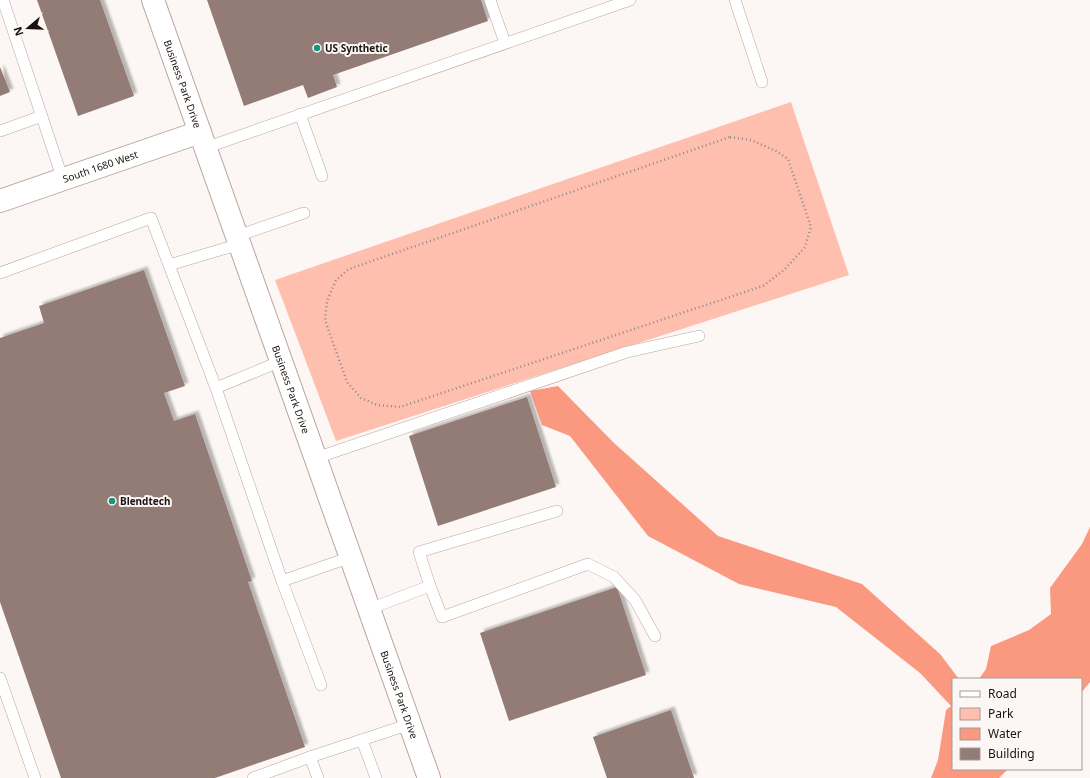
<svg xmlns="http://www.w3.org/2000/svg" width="1090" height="778" viewBox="0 0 1090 778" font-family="'Noto Sans',sans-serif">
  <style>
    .green { fill: #ffbfaf }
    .water { fill: #fb9980 }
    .building { fill: #937c76; filter: url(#shadow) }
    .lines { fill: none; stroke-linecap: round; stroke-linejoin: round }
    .service-casing { stroke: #bca49e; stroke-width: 12 }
    .minor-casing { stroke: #bca49e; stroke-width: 24 }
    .tertiary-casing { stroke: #bca49e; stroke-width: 24 }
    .path { stroke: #8f8987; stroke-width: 2.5; stroke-dasharray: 1 3; stroke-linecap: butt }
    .service { stroke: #fff; stroke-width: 11 }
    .minor { stroke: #fff; stroke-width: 22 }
    .tertiary { stroke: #fff; stroke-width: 22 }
    .poi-dot { fill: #199379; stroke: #fcf7f5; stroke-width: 1.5 }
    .labels { text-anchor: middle; stroke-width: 4; stroke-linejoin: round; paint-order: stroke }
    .poi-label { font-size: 10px; font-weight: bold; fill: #1a1210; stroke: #fcf7f5; text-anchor: start }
    .street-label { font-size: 10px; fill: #1a1210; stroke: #fcf7f5 }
  </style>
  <defs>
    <filter id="shadow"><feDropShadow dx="3.5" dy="-3.5" stdDeviation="1" flood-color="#0004"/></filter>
  </defs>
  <rect width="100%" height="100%" fill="#fcf7f5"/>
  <polygon class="green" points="791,102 849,275 336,441 275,280"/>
  <g class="water">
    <polygon points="558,386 614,443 718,536 862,584 940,654 959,679 953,679 953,769 1008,769 999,778 931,778 938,760 946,710 951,706 920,673 836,607 739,584 648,536 570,436 542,425 530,391"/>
    <polygon points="1090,527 1090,682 1081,693 1081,679 979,679 986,669 991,646 1029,630 1051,614 1050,588 1082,544"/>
  </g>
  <g class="building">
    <polygon points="37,0 100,0 134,96 78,116"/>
    <polygon points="207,0 481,0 488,21 333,75 337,87 308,98 303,85 244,106"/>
    <polygon points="0,67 10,92 0,96"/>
    <polygon points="144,270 185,386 164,393 174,421 195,414 252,581 248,582 305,747 215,778 61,778 0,602 0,338 44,323 39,306"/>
    <polygon points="527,397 556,487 438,526 409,436"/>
    <polygon points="617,587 646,675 509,721 480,633"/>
    <polygon points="671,710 694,778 607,778 593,737"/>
  </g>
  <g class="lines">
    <defs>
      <g id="service">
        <polyline points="3,0 63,180"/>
        <polyline points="490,0 505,43"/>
        <polyline points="735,0 762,82"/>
        <polyline points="300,114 322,176"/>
        <polyline points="0,131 42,116"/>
        <polyline points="205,148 630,0"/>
        <polyline points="237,236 304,213"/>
        <polyline points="0,273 151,218 169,265"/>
        <polyline points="281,361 216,388 282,581"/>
        <polyline points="216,388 169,265 240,244"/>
        <polyline points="316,458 627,352 699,336"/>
        <polyline points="430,586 442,617 588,564 614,577 635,600 655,636"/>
        <polyline points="369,609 430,586 419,552 557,511"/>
        <polyline points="0,678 35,778"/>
        <polyline points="321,685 282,581 351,557"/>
        <polyline points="362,740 376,778"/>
        <polyline points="253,778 310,757"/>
        <polyline points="318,778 310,757 410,724"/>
      </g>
      <g id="minor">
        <path id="s1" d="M0,201L200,132"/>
      </g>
      <g id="tertiary">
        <path id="s2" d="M153,0L429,778"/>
      </g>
    </defs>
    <use href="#service" class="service-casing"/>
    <use href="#minor" class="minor-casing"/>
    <use href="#tertiary" class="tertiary-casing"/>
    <polygon class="path" points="730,137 751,140 776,151 788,159 811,227 805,247 784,270 763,286 400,407 377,405 361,398 347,382 325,320 327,301 336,280 349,269"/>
    <use href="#service" class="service"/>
    <use href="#minor" class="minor"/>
    <use href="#tertiary" class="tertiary"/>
  </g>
  <g class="poi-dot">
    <circle cx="317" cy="48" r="4"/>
    <circle cx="112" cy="501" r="4"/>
  </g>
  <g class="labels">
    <g class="poi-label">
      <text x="325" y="52">US Synthetic</text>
      <text x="120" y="505">Blendtech</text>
    </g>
    <g class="street-label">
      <text dy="4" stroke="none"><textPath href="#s2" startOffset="89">Business Park Drive</textPath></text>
      <text dy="4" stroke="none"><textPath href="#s1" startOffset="106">South 1680 West</textPath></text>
      <text dy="4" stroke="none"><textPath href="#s2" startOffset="413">Business Park Drive</textPath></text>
      <text dy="4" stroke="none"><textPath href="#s2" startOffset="737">Business Park Drive</textPath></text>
    </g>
  </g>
  <rect x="952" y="678" width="130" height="92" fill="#fcf7f5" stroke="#a29b99"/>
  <rect x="960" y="691" width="20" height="6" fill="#ffffff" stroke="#a29b99"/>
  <text x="988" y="698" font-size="12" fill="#1a1210">Road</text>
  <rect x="960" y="708" width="20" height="12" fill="#ffbfaf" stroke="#a29b99"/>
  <text x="988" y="718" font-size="12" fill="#1a1210">Park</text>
  <rect x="960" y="728" width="20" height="12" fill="#fb9980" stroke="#a29b99"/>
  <text x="988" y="738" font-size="12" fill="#1a1210">Water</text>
  <rect x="960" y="748" width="20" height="12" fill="#937c76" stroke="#a29b99"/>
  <text x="988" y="758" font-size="12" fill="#1a1210">Building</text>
  <g transform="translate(28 28) rotate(251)" stroke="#fcf7f5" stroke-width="3" paint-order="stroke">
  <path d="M0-3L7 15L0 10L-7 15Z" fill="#1a1210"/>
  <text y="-6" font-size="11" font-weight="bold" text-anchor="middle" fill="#1a1210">N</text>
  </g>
</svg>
